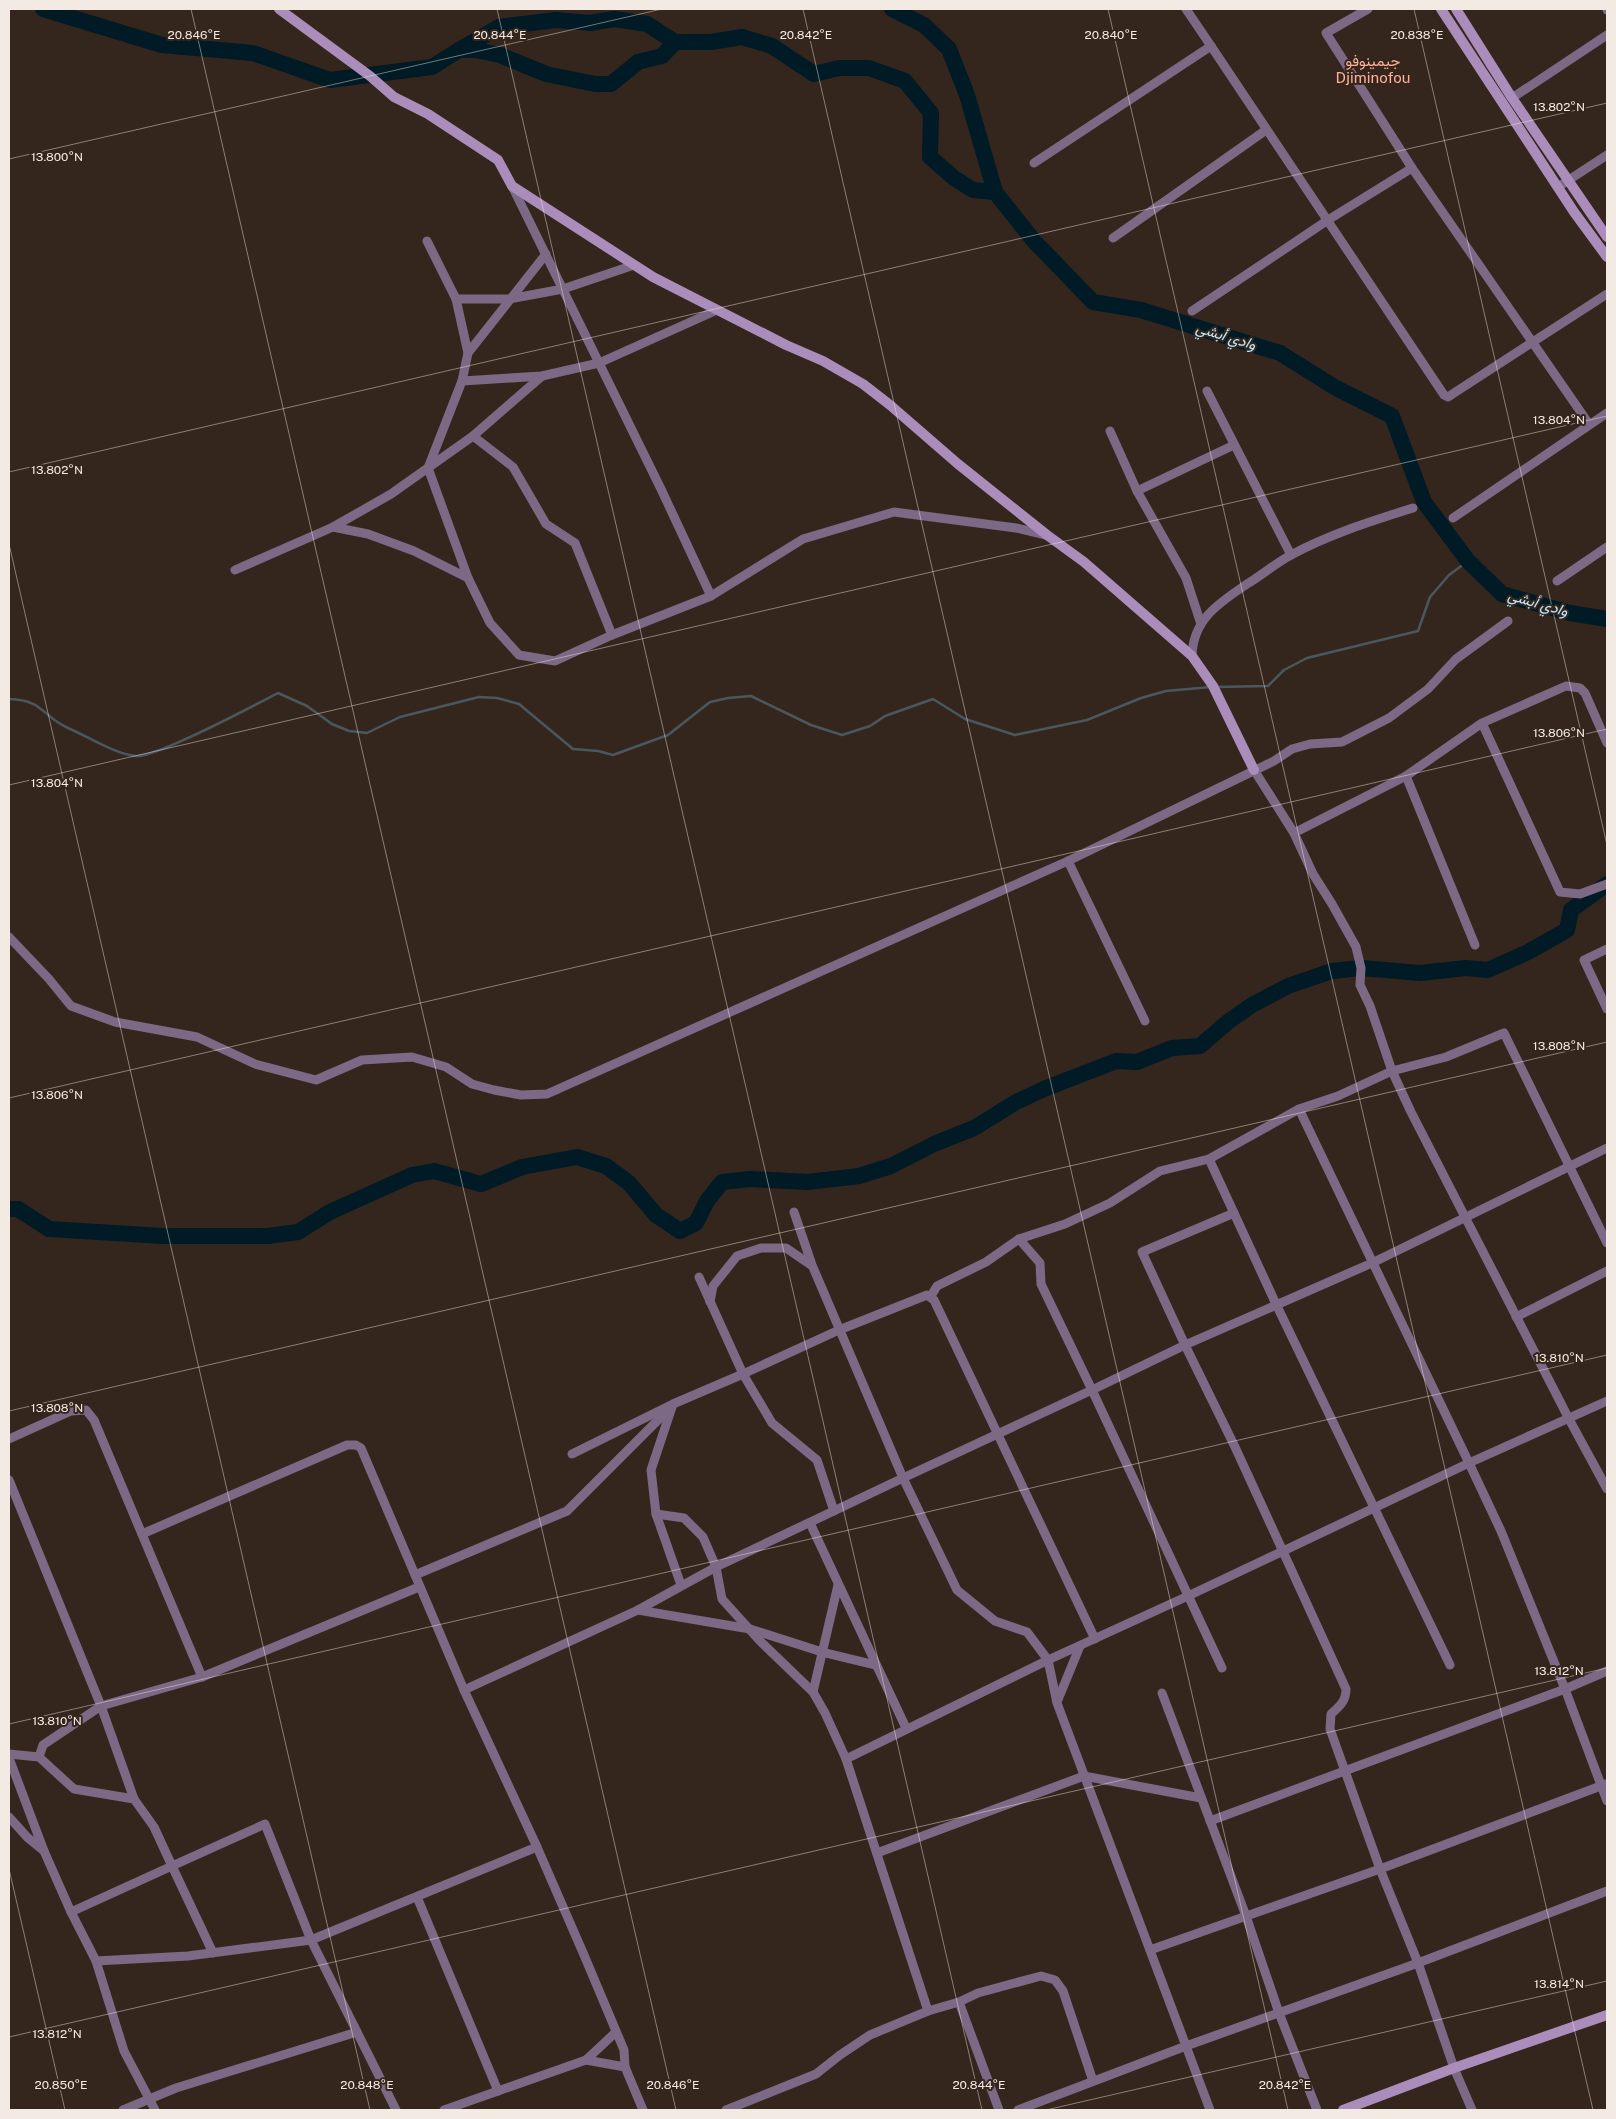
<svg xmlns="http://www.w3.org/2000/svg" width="1616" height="2119" viewBox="0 0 1616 2119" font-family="'Public Sans',Vazirmatn,sans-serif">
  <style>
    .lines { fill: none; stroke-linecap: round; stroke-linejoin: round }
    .stream { stroke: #49585f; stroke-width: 2.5 }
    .river { stroke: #001a26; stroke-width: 16 }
    .street { stroke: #7c6986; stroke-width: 9 }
    .secondary { stroke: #ab8dbb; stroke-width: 10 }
    .ticks { fill: none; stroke: #f4eae4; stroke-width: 1; stroke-opacity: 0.45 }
    .labels { text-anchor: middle; stroke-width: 4; stroke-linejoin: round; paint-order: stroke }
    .neighbourhood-label { font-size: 15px; fill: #ffaf98; stroke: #34261d }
    .water-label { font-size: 15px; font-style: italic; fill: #bae8fd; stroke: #34261d }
    .ticks-label { font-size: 12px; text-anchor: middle; fill: #f4eae4; stroke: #34261d; stroke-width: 4; stroke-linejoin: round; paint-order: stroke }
  </style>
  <rect width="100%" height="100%" fill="#34261d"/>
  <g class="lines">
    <g class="stream">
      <polyline points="1216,687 1268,686 1284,670 1307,658 1418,631 1430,597 1449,575 1468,561"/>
      <path d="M9,699C44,700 41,716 68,728C89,737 113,753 135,756C154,759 255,705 278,693L307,706L332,724L349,731L367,733L400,717L479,697L497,698L519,704L573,749L598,751L613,755L668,735L710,702L728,698L751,696L811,725L842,735L870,726L885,716L933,699L965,719L1015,735L1087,720L1141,698L1166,691L1211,687"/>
    </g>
    <g class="river">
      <polyline points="43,9 162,45 253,53 330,80 432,67 459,50 476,50 500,55 546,74 595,84 611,84 638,62 662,56 675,42 711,42 742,37 772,46 814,74 839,68 869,68 905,81 931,113 930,157 954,178 973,190 995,192"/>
      <polyline points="892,9 924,25 949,49 967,95 995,192 1034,241 1093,302 1141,310 1280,353 1336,388 1392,416 1424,502 1468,561 1502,594 1570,613 1607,619"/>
      <polyline points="461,49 499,27 556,20 590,23 614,19 647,24 675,42"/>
      <polyline points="9,1209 18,1209 49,1229 163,1236 268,1236 298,1232 330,1212 412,1175 434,1171 481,1184 522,1167 577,1157 606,1166 629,1183 656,1215 680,1231 696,1223 707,1201 722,1182 750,1179 808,1182 859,1176 891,1166 934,1144 974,1128 1016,1102 1044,1089 1116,1061 1137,1062 1172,1048 1200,1046 1229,1021 1252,1005 1288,986 1332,971 1361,968 1420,973 1466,968 1488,970 1528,952 1567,930 1571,910 1607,884"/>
    </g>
    <g class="street">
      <polyline points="1186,9 1211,46"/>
      <polyline points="1368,9 1326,33 1412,168 1589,424"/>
      <polyline points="1607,9 1607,10"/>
      <polyline points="1512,98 1607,35"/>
      <polyline points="1034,163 1211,46 1444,395 1448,397 1454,393 1607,294"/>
      <polyline points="512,186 661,489 711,596"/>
      <polyline points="1558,187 1607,155"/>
      <polyline points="1113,238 1266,130"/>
      <polyline points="427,241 456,299 468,353 462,381 428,468 468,578"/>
      <polyline points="456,299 509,299 563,289 634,265"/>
      <polyline points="1192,311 1328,220 1412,168"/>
      <polyline points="468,353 546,254"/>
      <polyline points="462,381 542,376 599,363 717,310"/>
      <polyline points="1207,391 1291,555"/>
      <polyline points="1110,431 1137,491 1186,578 1201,624"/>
      <polyline points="473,436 513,467 546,524 575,543 612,635"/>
      <polyline points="1137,491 1234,445"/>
      <polyline points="1453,518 1607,413"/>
      <polyline points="333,527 391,494 473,436 542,376"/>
      <polyline points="235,570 333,527 368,534 414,551 468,578 490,623 519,655 555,661 612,635 711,596 803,539 894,512 1016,528 1046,535"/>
      <polyline points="1557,581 1607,547"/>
      <path d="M1192,656C1193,619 1219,603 1247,584C1262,575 1276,563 1291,555C1330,534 1372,521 1413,508"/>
      <polyline points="1482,723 1560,892 1580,894 1607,884"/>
      <polyline points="1254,770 1294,833 1313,874 1332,904 1356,947 1361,968 1360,985 1370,1006 1392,1071 1411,1112 1569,1419 1607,1489"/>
      <polyline points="1406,776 1475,945"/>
      <polyline points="1294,833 1406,776 1482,723 1566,686 1580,688 1585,693 1607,743"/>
      <polyline points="1068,861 1145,1021"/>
      <polyline points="9,937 49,979 71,1006 115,1022 197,1037 255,1064 316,1080 362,1060 412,1057 446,1067 472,1084 494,1090 521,1095 547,1094 1068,861 1274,761 1292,749 1310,744 1342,742 1389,718 1428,689 1456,659 1508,621"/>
      <polyline points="1607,949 1584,960 1607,1009"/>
      <polyline points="794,1212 812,1265 903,1478 957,1590 995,1621 1027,1632 1048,1660 1057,1703 1186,2046 1018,2110"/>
      <path d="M1234,1213L1142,1252L1185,1345L1236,1449L1346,1689C1346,1701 1340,1706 1331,1714L1330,1729L1380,1869L1418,1963L1454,2068L1472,2110"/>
      <polyline points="1019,1239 1040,1263 1041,1284 1092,1390 1222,1668"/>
      <polyline points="699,1277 743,1374 772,1423 817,1460 834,1511"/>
      <polyline points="931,1296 937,1286 986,1262 1019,1239 1065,1224 1110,1203 1160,1171 1209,1159"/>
      <polyline points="710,1302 713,1286 737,1256 761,1248 786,1248 811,1265"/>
      <polyline points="1516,1317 1607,1271"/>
      <polyline points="1607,1401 1469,1463 1501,1531 1565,1689 1607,1801"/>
      <polyline points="672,1407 651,1470 656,1514 681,1585"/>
      <polyline points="9,1439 71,1411 86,1410 94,1420 202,1677"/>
      <polyline points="572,1454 673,1404 743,1374 839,1330 927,1295 934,1300 1095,1639"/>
      <polyline points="9,1480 101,1706 134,1799"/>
      <polyline points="656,1514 684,1518 703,1537 716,1567 722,1599 760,1641 813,1692 825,1713 846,1759 928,2011"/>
      <polyline points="810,1523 906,1728"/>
      <polyline points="142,1534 347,1445 356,1445 361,1448 464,1690 537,1847 584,1955 624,2050 625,2067 643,2110"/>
      <polyline points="415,1575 567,1511 668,1410"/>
      <polyline points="638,1610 750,1629 822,1652 876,1665"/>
      <polyline points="1450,1665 1276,1304 1209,1159 1299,1109 1338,1096 1392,1071 1446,1057 1504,1033 1607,1243"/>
      <polyline points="464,1690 638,1610 716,1567 903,1478 1092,1390 1185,1345 1372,1263 1607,1148"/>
      <polyline points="813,1692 838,1585"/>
      <polyline points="1162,1693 1246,1916 1279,2013 1317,2110"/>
      <polyline points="1057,1702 1080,1646"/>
      <polyline points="9,1754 39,1757 74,1789 134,1799 154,1827 172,1866 265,1824 311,1940 396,2110"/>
      <polyline points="39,1757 43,1745 101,1706 202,1677 419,1587"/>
      <polyline points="9,1758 44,1851"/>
      <polyline points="846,1759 1048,1660 1188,1596 1469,1463 1299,1109"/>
      <polyline points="9,1817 27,1837 44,1851 71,1912 96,1961 124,2051 155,2110"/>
      <polyline points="1210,1821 1565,1689 1607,1671"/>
      <polyline points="877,1853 1084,1776 1201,1798"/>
      <polyline points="417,1897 498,2091"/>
      <polyline points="71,1912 172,1866 213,1953"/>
      <polyline points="1150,1950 1380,1869 1606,1784"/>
      <polyline points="96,1961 188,1956 311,1940 537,1847"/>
      <polyline points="959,2002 999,2110"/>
      <polyline points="586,2060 625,2067"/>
      <polyline points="123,2110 176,2088 357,2032"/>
      <polyline points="444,2110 586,2060 616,2032"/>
      <polyline points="726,2110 816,2074 840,2055 870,2035 928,2011 959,2002 978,1993 1041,1976 1055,1980 1063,1991 1093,2081"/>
      <polyline points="1210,2110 1186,2046 1418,1963 1607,1891"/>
    </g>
    <g class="secondary">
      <polyline points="279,9 370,76 394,97 428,114 498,160 512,186 653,277 786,345 823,361 863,384 890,405 958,464 1047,535 1084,562 1192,656 1213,686 1254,770"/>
      <polyline points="1441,9 1574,212 1607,257"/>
      <polyline points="1456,9 1512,98 1607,237"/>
      <polyline points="1343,2110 1454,2068 1607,2015"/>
    </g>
  </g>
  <path class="ticks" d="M191,9L676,2110M497,9L982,2110M803,9L1288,2110M1108,9L1593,2110M1414,9L1607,845M9,159L662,9M9,472L1607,103M9,544L370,2110M9,785L1607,416M9,1098L1607,729M9,1411L1607,1042M9,1724L1607,1355M9,1869L65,2110M9,2037L1607,1668M1046,2110L1607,1981"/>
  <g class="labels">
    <g class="neighbourhood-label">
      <text x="1373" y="66">جيمينوفو<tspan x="1373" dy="17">Djiminofou</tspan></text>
    </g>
    <g class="water-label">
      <text transform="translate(1226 336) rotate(17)" y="5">وادي أبشي</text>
      <text transform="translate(1538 603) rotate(16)" y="5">وادي أبشي</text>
    </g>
  </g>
  <g class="ticks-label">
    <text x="194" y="39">20.846°E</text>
    <text x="500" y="39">20.844°E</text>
    <text x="806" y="39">20.842°E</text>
    <text x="1111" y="39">20.840°E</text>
    <text x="1417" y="39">20.838°E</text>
    <text x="1559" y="111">13.802°N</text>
    <text x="57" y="161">13.800°N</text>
    <text x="1559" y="424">13.804°N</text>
    <text x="57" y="474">13.802°N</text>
    <text x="1559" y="737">13.806°N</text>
    <text x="57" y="787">13.804°N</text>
    <text x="1559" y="1050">13.808°N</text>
    <text x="57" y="1099">13.806°N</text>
    <text x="1559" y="1362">13.810°N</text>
    <text x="57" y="1412">13.808°N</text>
    <text x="1559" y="1675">13.812°N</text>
    <text x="57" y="1725">13.810°N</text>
    <text x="1559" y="1988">13.814°N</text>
    <text x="57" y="2038">13.812°N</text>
    <text x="61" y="2089">20.850°E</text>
    <text x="367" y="2089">20.848°E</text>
    <text x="673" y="2089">20.846°E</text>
    <text x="979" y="2089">20.844°E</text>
    <text x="1285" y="2089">20.842°E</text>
  </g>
  <rect width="1616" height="2119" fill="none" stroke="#f4eae4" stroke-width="20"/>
</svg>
